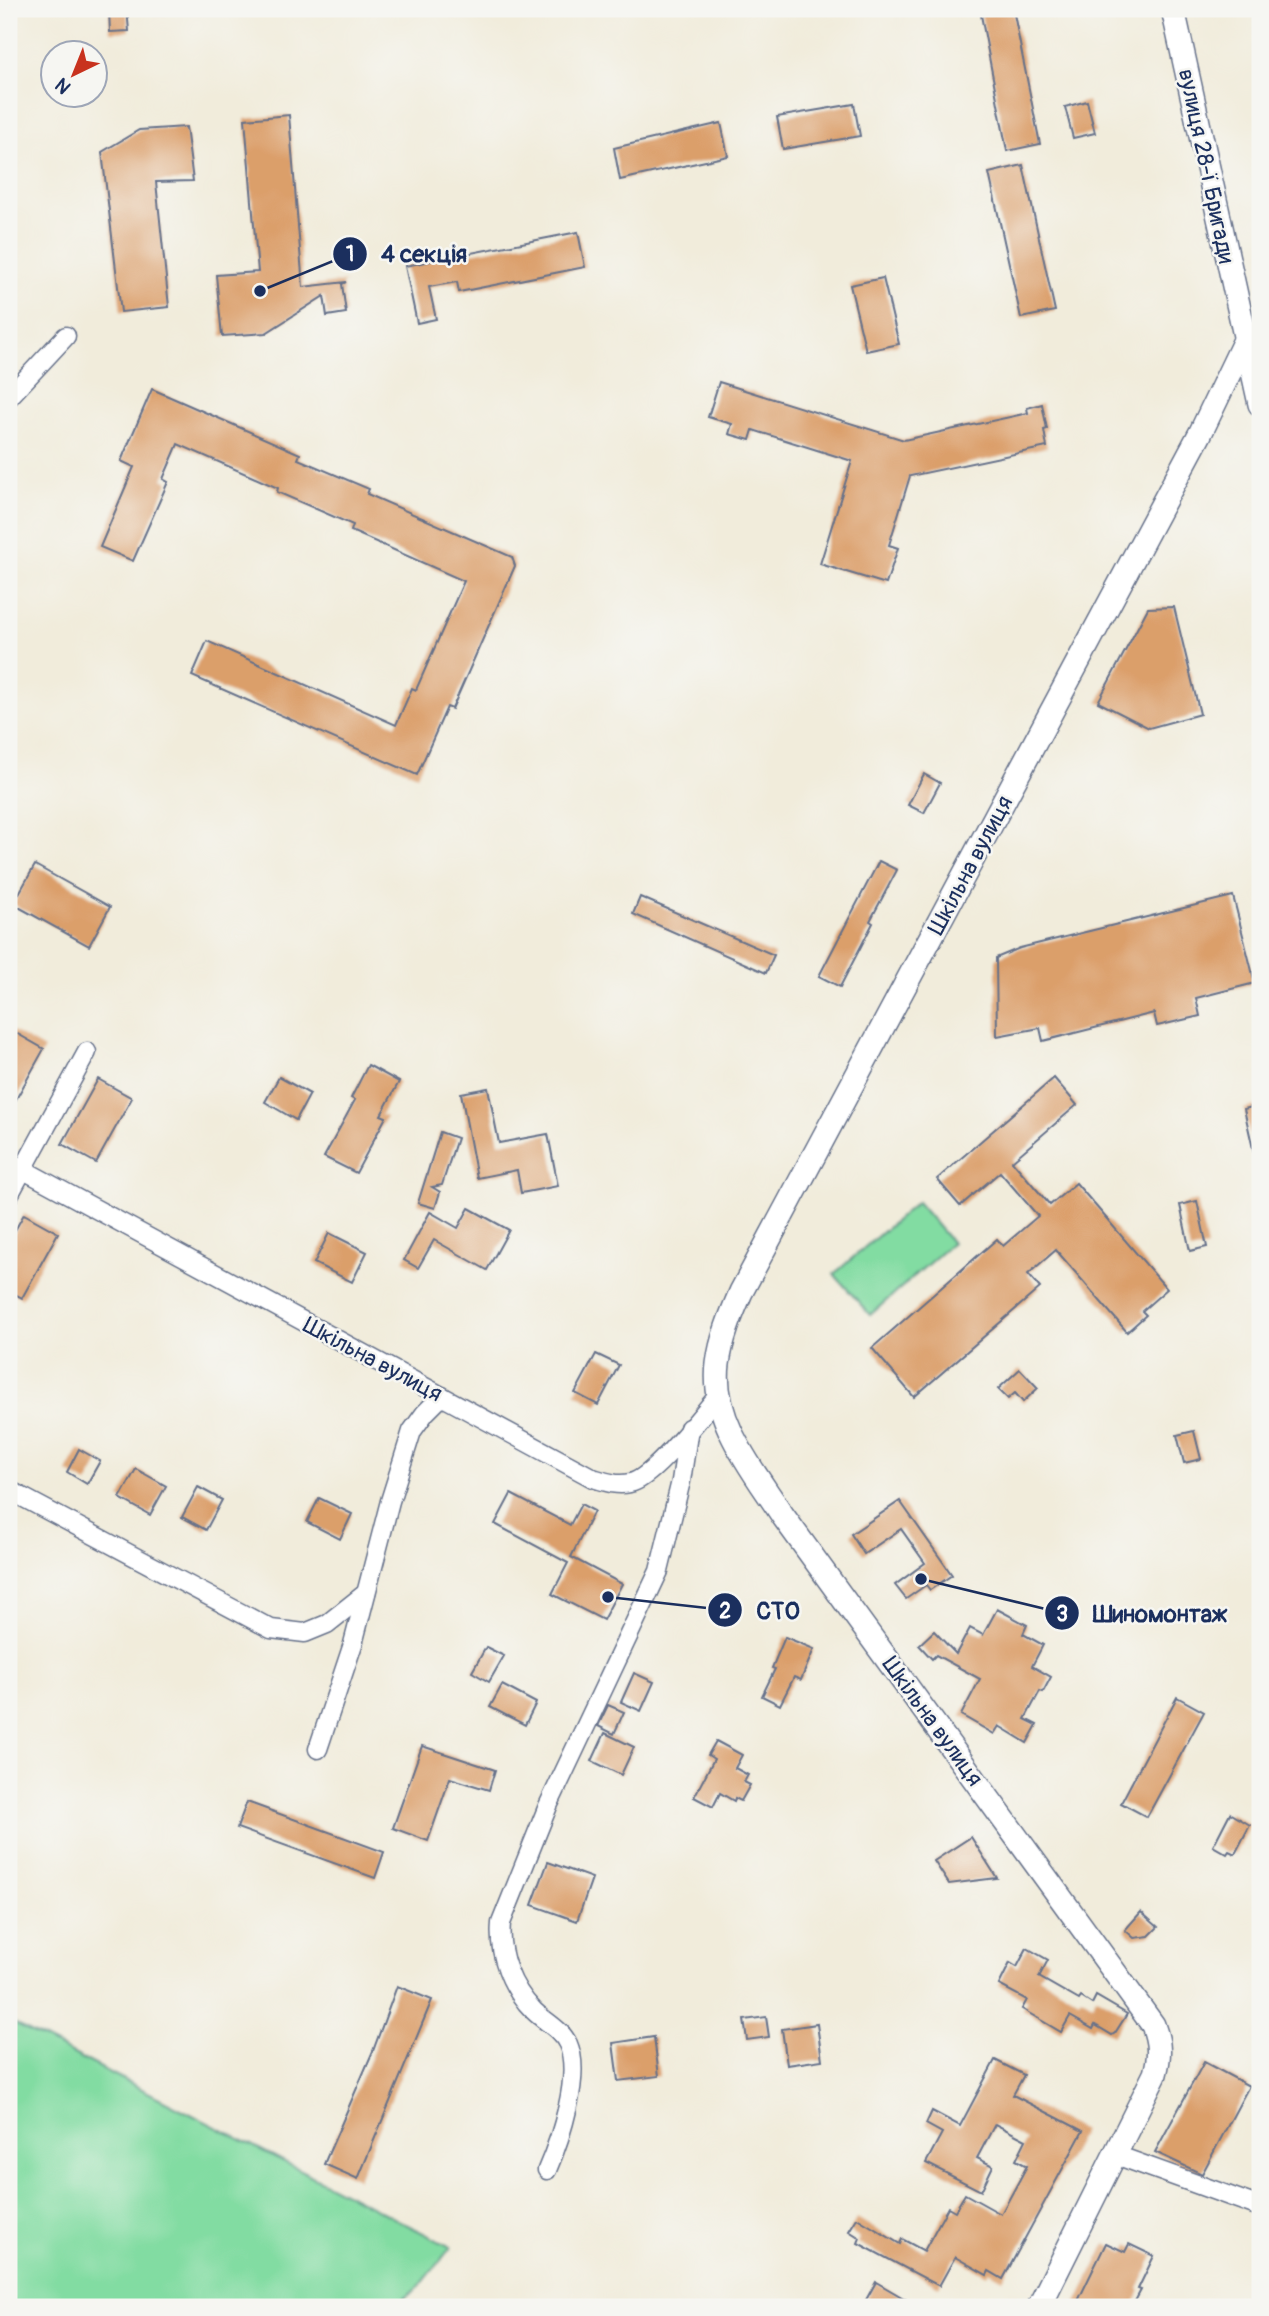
<svg xmlns="http://www.w3.org/2000/svg" width="1269" height="2316" viewBox="0 0 1269 2316" font-family="Pangolin,sans-serif">
  <style>
    .green { fill: #82dca2; stroke: #4e8680; stroke-width: 2 }
    .building { fill: #db9f6b }
    .lines { fill: none; stroke-linecap: round; stroke-linejoin: round }
    .minor-casing { stroke: #66718a; stroke-width: 21 }
    .tertiary-casing { stroke: #66718a; stroke-width: 26 }
    .minor { stroke: #fff; stroke-width: 18 }
    .tertiary { stroke: #fff; stroke-width: 23 }
    .labels { text-anchor: middle; stroke-width: 5; stroke-linejoin: round; paint-order: stroke }
    .street-label { font-size: 23px; fill: #1b2f5e; stroke: #f6f6f2 }
    .leader { fill: none; stroke: #1b2f5e; stroke-width: 2.5 }
    .callout-dot { fill: #1b2f5e; stroke: #f6f6f2; stroke-width: 2.5 }
    .mark-label { font-size: 21px; text-anchor: middle; font-weight: bold; fill: #fff }
    .callout-label { font-size: 24px; text-anchor: middle; font-weight: bold; fill: #1b2f5e; stroke: #f6f6f2; stroke-width: 5; stroke-linejoin: round; paint-order: stroke }
  </style>
  <rect width="100%" height="100%" fill="#f6f6f2"/>
  <filter id="ink" filterUnits="userSpaceOnUse"><feTurbulence type="fractalNoise" baseFrequency=".0143" numOctaves="2"/><feDisplacementMap in="SourceGraphic" scale="14" xChannelSelector="R" yChannelSelector="G"/><feConvolveMatrix kernelMatrix="1 2 1 2 8 2 1 2 1" color-interpolation-filters="sRGB"/></filter>
  <filter id="wash" filterUnits="userSpaceOnUse"><feTurbulence type="fractalNoise" baseFrequency=".00686" numOctaves="4" result="noise"/><feDisplacementMap in="SourceGraphic" scale="28" xChannelSelector="R" yChannelSelector="G"/><feGaussianBlur stdDeviation="1.57" result="paint"/><feColorMatrix in="noise" values="0 0 0 0 0 0 0 0 0 0 0 0 0 0 0 0 0 1.4 0 .05"/><feComposite in="paint" operator="in"/></filter>
  <g filter="url(#wash)">
    <rect width="100%" height="100%" fill="#f1ecdb"/>
    <g class="green">
      <polygon points="917,1202 952,1243 870,1315 834,1274"/>
      <polygon points="9,2021 451,2247 420,2286 394,2307 9,2307"/>
    </g>
    <g id="blocks">
      <g class="building">
        <polygon points="127,9 129,31 110,32 109,10"/>
        <polygon points="1013,9 1040,144 1007,151 981,15"/>
        <polygon points="1087,101 1095,133 1073,138 1065,107"/>
        <polygon points="854,104 860,136 783,149 777,117"/>
        <polygon points="289,115 303,287 346,282 342,284 346,313 327,316 324,296 266,333 222,336 216,275 258,272 245,119"/>
        <polygon points="721,123 728,156 620,180 614,148"/>
        <polygon points="186,127 193,181 156,182 169,307 121,312 102,152 139,130"/>
        <polygon points="1023,165 1055,311 1021,318 989,173"/>
        <polygon points="578,232 585,267 459,292 457,282 429,287 436,319 417,323 405,266"/>
        <polygon points="883,278 899,344 866,351 850,285"/>
        <polygon points="719,382 904,440 1028,413 1027,408 1042,404 1047,429 1044,430 1047,447 910,476 889,545 898,548 886,584 820,564 852,461 753,430 750,440 729,434 732,424 708,417"/>
        <polygon points="152,389 300,454 298,459 369,489 367,494 512,557 515,566 452,709 447,707 417,775 192,676 207,641 396,725 412,688 416,690 464,581 351,531 353,525 277,492 278,488 178,444 163,479 168,482 133,561 100,547 134,467 121,461"/>
        <polygon points="1174,607 1200,714 1149,728 1098,702 1148,608"/>
        <polygon points="924,774 940,783 924,813 908,805"/>
        <polygon points="879,861 897,870 870,921 873,923 840,987 819,976"/>
        <polygon points="35,865 110,907 89,946 13,904"/>
        <polygon points="1233,896 1255,983 1196,998 1200,1016 1157,1026 1154,1013 1043,1041 1040,1028 997,1036 996,958 1020,948"/>
        <polygon points="640,897 774,955 766,973 633,914"/>
        <polygon points="9,1029 44,1049 9,1112"/>
        <polygon points="368,1065 399,1082 381,1115 386,1117 356,1173 324,1157 355,1100 351,1098"/>
        <polygon points="279,1077 310,1094 296,1120 265,1102"/>
        <polygon points="1054,1078 1077,1105 1012,1161 1050,1205 1076,1183 1167,1289 1142,1311 1146,1315 1127,1332 1056,1250 1028,1274 1040,1288 914,1397 872,1348 997,1239 1003,1246 1038,1216 1000,1172 960,1206 937,1179"/>
        <polygon points="98,1079 132,1098 96,1163 62,1144"/>
        <polygon points="488,1088 499,1143 548,1134 558,1186 521,1193 517,1170 477,1178 461,1093"/>
        <polygon points="1260,1105 1260,1152 1254,1153 1244,1109"/>
        <polygon points="440,1132 457,1138 442,1185 432,1187 440,1192 435,1208 418,1203"/>
        <polygon points="1197,1201 1207,1247 1190,1251 1180,1205"/>
        <polygon points="469,1208 509,1230 487,1270 434,1240 418,1268 404,1260 430,1212 458,1228"/>
        <polygon points="24,1214 58,1233 22,1298 9,1291 9,1241"/>
        <polygon points="329,1233 367,1252 352,1282 314,1263"/>
        <polygon points="596,1354 619,1365 598,1405 575,1393"/>
        <polygon points="1020,1369 1038,1388 1023,1402 1015,1393 1008,1399 998,1389"/>
        <polygon points="1194,1431 1201,1459 1184,1463 1177,1435"/>
        <polygon points="79,1449 100,1461 87,1484 67,1472"/>
        <polygon points="136,1469 166,1486 150,1515 120,1498"/>
        <polygon points="198,1487 222,1500 206,1530 182,1517"/>
        <polygon points="511,1494 570,1525 581,1504 594,1511 571,1557 622,1584 603,1620 552,1594 568,1563 495,1524"/>
        <polygon points="319,1498 352,1514 340,1539 307,1522"/>
        <polygon points="900,1501 952,1575 930,1590 926,1585 906,1599 895,1585 925,1563 901,1529 864,1554 851,1534"/>
        <polygon points="997,1609 1027,1625 1023,1634 1043,1645 1032,1666 1051,1677 1043,1692 1040,1691 1025,1719 1037,1725 1027,1743 999,1726 994,1734 961,1715 980,1679 936,1655 932,1659 919,1645 934,1631 956,1654 970,1628 983,1635"/>
        <polygon points="785,1637 814,1649 801,1680 794,1677 780,1705 762,1696 775,1669 772,1668"/>
        <polygon points="486,1647 504,1656 489,1682 472,1672"/>
        <polygon points="634,1673 654,1682 641,1711 621,1702"/>
        <polygon points="502,1685 536,1703 525,1725 490,1707"/>
        <polygon points="1177,1697 1204,1712 1147,1817 1121,1803"/>
        <polygon points="608,1705 624,1712 614,1734 598,1726"/>
        <polygon points="605,1733 634,1747 621,1775 592,1761"/>
        <polygon points="716,1741 742,1755 735,1768 748,1775 744,1782 750,1785 741,1801 735,1798 734,1801 720,1793 713,1807 694,1797 714,1759 708,1755"/>
        <polygon points="422,1746 495,1770 489,1790 450,1778 428,1841 393,1828"/>
        <polygon points="247,1802 384,1852 375,1878 237,1828"/>
        <polygon points="1230,1813 1250,1825 1235,1854 1229,1851 1227,1854 1213,1846"/>
        <polygon points="971,1837 997,1878 949,1884 934,1861"/>
        <polygon points="548,1862 592,1878 577,1921 532,1905"/>
        <polygon points="1141,1912 1158,1927 1149,1936 1134,1938 1125,1930"/>
        <polygon points="1027,1948 1048,1960 1039,1977 1079,2000 1081,1997 1092,2004 1096,1996 1127,2014 1115,2033 1112,2035 1095,2025 1093,2029 1070,2016 1061,2032 1022,2009 1027,2000 999,1985 1010,1963 1017,1967"/>
        <polygon points="397,1986 432,2000 358,2179 324,2164 373,2051"/>
        <polygon points="766,2017 769,2037 747,2040 744,2020"/>
        <polygon points="817,2024 822,2060 787,2065 782,2029"/>
        <polygon points="654,2037 659,2076 618,2081 613,2043"/>
        <polygon points="995,2060 1024,2075 1013,2095 1083,2131 1003,2279 989,2271 987,2275 955,2257 939,2286 858,2243 860,2238 849,2231 857,2218 900,2244 902,2239 924,2251 948,2207 955,2211 965,2194 1001,2214 1027,2166 1016,2160 1026,2140 995,2124 977,2158 993,2166 981,2191 926,2163 942,2133 926,2124 932,2111 960,2126"/>
        <polygon points="1204,2062 1249,2086 1202,2174 1155,2152"/>
        <polygon points="1106,2243 1125,2252 1129,2244 1154,2256 1138,2289 1141,2290 1132,2307 1075,2307"/>
        <polygon points="876,2282 919,2307 862,2307"/>
      </g>
    </g>
  </g>
  <g filter="url(#ink)">
    <use href="#blocks" fill-opacity="0" stroke="#66718a" stroke-width="2"/>
    <g class="lines">
      <defs>
        <g id="minor">
          <polyline points="9,397 66,336"/>
          <path d="M9,1162L593,1478C606,1482 617,1486 630,1483C653,1479 701,1415 718,1396"/>
          <polyline points="9,1195 87,1052"/>
          <polyline points="9,1490 271,1629 305,1633 327,1624 366,1593"/>
          <polyline points="318,1749 353,1644 390,1501 412,1431 425,1413 442,1396"/>
          <polyline points="1116,2155 1260,2207"/>
          <path d="M547,2170C560,2140 582,2075 568,2044C561,2029 545,2022 534,2011C511,1988 498,1954 501,1923L548,1806L659,1571L681,1481L689,1428"/>
        </g>
        <g id="tertiary">
          <polyline points="1173,9 1260,404"/>
          <path d="M1039,2307L1155,2074C1160,2056 1160,2043 1153,2025L783,1516C754,1471 711,1421 718,1364C721,1339 731,1315 741,1292L1200,434L1245,340"/>
        </g>
      </defs>
      <use href="#minor" class="minor-casing"/>
      <use href="#tertiary" class="tertiary-casing"/>
      <use href="#minor" class="minor"/>
      <use href="#tertiary" class="tertiary"/>
    </g>
  </g>
  <g class="labels">
    <g class="street-label">
      <text transform="translate(1207 166) rotate(78)" y="8">вулиця 28-ї Бригади</text>
      <text transform="translate(970 865) rotate(-62)" y="8">Шкільна вулиця</text>
      <text transform="translate(373 1359) rotate(28)" y="8">Шкільна вулиця</text>
      <text transform="translate(933 1721) rotate(54)" y="8">Шкільна вулиця</text>
    </g>
  </g>
  <path class="leader" d="M260 291L350 254M608 1597L725 1610M921 1579L1062 1613"/>
  <g class="callout-dot">
    <circle cx="260" cy="291" r="7"/>
    <circle cx="608" cy="1597" r="7"/>
    <circle cx="921" cy="1579" r="7"/>
    <circle cx="350" cy="254" r="18"/>
    <circle cx="725" cy="1610" r="18"/>
    <circle cx="1062" cy="1613" r="18"/>
  </g>
  <g class="mark-label">
    <text x="350" y="261">1</text>
    <text x="725" y="1618">2</text>
    <text x="1062" y="1621">3</text>
  </g>
  <g class="callout-label">
    <text x="424" y="262">4 секція</text>
    <text x="778" y="1619">СТО</text>
    <text x="1160" y="1622">Шиномонтаж</text>
  </g>
  <rect width="1269" height="2316" fill="none" stroke="#f6f6f2" stroke-width="35"/>
  <g transform="translate(74 74) rotate(223)"><circle r="33" fill="#f6f6f2" stroke="#9ea6b7" stroke-width="2"/>
  <path d="M0-5L12 26L0 18L-12 26Z" fill="#c8321e"/>
  <text y="-10" font-size="19" font-weight="bold" text-anchor="middle" fill="#1b2f5e">N</text>
  </g>
</svg>
